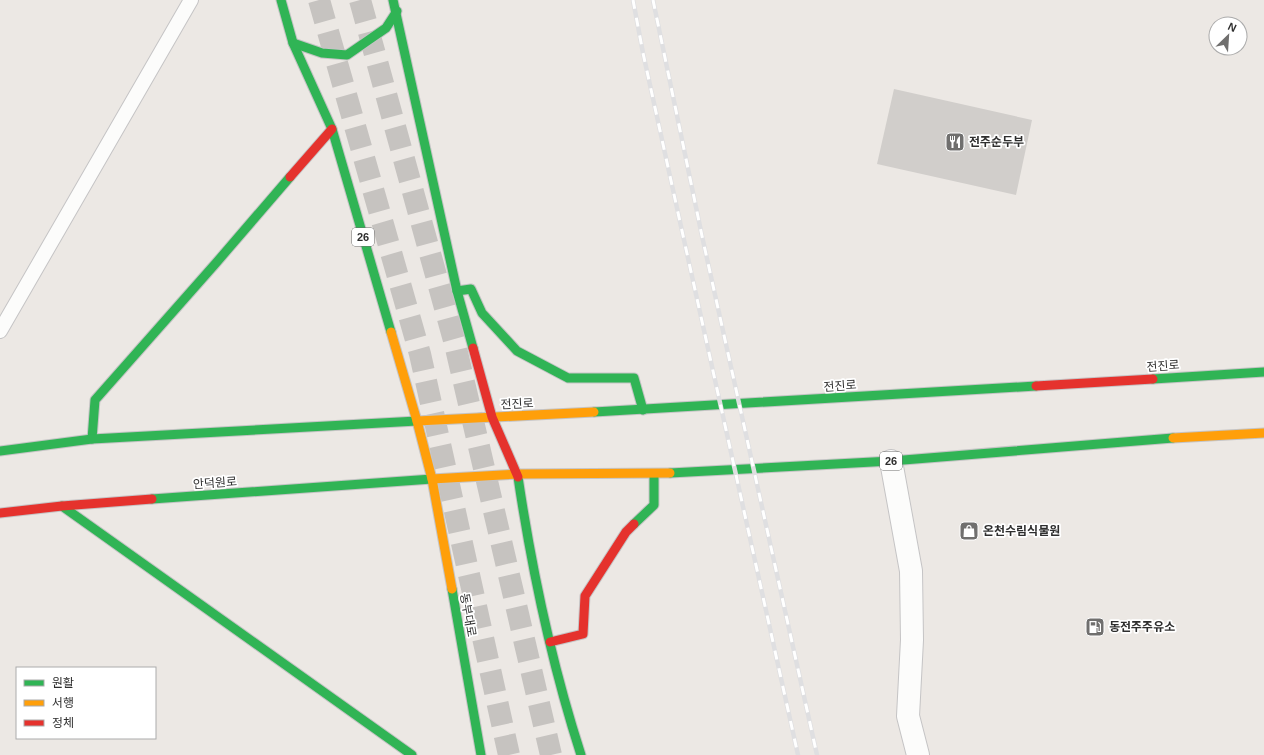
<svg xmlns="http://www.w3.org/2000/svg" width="1264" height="755" viewBox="0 0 1264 755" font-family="Helvetica,'Noto Sans KR',sans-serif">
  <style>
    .building { fill: #d1cecb }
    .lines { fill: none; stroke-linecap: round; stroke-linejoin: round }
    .primary-tunnel { stroke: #c6c3c0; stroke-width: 22; stroke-dasharray: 22 11; stroke-linecap: butt }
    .lane-casing { stroke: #c5c4c5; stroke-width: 16 }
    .street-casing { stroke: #c5c4c5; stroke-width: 24 }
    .fast-casing { stroke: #c5c4c5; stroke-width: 11 }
    .slow-casing { stroke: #c5c4c5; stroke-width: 11 }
    .jam-casing { stroke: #c5c4c5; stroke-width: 11 }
    .lane { stroke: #fcfcfb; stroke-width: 14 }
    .street { stroke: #fcfcfb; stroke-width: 22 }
    .fast { stroke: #30b455; stroke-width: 9 }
    .slow { stroke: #ff9f0a; stroke-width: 9 }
    .jam { stroke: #e5322d; stroke-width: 9 }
    .rail-casing { stroke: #dfdfe1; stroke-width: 4.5 }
    .rail { stroke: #fff; stroke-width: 3; stroke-dasharray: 9; stroke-linecap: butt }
    .labels { text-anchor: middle; stroke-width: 3.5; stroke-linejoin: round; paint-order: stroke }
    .shield { fill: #fff; stroke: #6d6d6d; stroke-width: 1 }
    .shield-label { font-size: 11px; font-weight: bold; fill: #2e2e2e }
    .poi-label { font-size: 12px; font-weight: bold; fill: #2e2e2e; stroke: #fff; text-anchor: start }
    .street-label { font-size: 12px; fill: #2e2e2e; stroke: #fff }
  </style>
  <rect width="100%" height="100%" fill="#ece8e4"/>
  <polygon class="building" points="894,89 1032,120 1016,195 877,164"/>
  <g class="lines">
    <g class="primary-tunnel">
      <polyline points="319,0 420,354 509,755"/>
      <polyline points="360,0 455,344 551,755"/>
    </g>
    <defs>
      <polyline id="lane" points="0,331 191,0"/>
      <polyline id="street" points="891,461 911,571 912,640 908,716 918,755"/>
      <g id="fast">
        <polyline points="281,0 293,43 332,129 391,332"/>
        <polyline points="393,0 457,291 473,348"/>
        <polyline points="293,43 322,53 347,55 386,28 397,11"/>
        <polyline points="457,291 471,289 482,313 517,351 568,378 634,378 643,410"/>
        <polyline points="1153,379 1264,372"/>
        <polyline points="594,412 1036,386"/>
        <polyline points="92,439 95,400 216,263 290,177"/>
        <polyline points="0,451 92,439 417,421"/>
        <polyline points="670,473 891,461 1173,438"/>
        <path d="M518,477C532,571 552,665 581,755"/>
        <polyline points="152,499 432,479"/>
        <polyline points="62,506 412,755"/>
        <polyline points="634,524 654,505 654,474"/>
        <polyline points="452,589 481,755"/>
      </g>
      <g id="slow">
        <polyline points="391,332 417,421 432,479 452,589"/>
        <polyline points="417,421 594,412"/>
        <polyline points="1173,438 1264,433"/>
        <polyline points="432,479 518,474 670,473"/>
      </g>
      <g id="jam">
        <polyline points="290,177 332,129"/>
        <polyline points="473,348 492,417 518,477"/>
        <polyline points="1036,386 1153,379"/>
        <polyline points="0,513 62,506 152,499"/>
        <polyline points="550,642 583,634 585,596 626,532 634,524"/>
      </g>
    </defs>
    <use href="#lane" class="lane-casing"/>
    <use href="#street" class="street-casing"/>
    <use href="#fast" class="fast-casing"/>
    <use href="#slow" class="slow-casing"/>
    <use href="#jam" class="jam-casing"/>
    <use href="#lane" class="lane"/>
    <use href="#street" class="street"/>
    <use href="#fast" class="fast"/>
    <use href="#slow" class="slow"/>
    <use href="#jam" class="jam"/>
    <defs>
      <g id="rail">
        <polyline points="633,0 643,53 684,240 798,755"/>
        <polyline points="653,0 702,236 817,755"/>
      </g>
    </defs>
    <use href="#rail" class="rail-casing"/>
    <use href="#rail" class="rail"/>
  </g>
  <defs>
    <symbol id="restaurant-square" viewBox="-11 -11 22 22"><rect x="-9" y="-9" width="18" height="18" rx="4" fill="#706f6e" stroke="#fff"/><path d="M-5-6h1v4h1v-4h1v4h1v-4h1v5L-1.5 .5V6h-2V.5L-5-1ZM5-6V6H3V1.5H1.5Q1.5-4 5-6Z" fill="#fff"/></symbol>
    <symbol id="shop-square" viewBox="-11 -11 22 22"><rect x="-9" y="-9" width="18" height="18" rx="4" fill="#706f6e" stroke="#fff"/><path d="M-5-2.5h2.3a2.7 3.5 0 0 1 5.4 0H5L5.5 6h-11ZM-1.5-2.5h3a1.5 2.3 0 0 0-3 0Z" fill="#fff"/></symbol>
    <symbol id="fuel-square" viewBox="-11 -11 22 22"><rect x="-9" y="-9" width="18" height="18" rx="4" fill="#706f6e" stroke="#fff"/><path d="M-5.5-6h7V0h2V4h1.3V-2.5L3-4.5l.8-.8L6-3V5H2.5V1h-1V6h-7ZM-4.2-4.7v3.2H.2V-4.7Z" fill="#fff"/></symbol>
  </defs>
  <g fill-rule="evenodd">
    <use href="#restaurant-square" x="944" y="131" width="22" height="22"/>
    <use href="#shop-square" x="958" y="520" width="22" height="22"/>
    <use href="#fuel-square" x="1084" y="616" width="22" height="22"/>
  </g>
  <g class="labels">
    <g class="shield">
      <rect x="352" y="228" width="22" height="18" rx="3"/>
      <rect x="880" y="452" width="22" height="18" rx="3"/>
    </g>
    <g class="shield-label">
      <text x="363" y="241">26</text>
      <text x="891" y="465">26</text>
    </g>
    <g class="poi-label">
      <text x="969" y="146">전주순두부</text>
      <text x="983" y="535">온천수림식물원</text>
      <text x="1109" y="631">동전주주유소</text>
    </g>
    <g class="street-label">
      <text transform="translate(1163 366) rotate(-4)" y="4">전진로</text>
      <text transform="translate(840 386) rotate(-4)" y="4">전진로</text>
      <text transform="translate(517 404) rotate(-3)" y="4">전진로</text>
      <text transform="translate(215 483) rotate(-4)" y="4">안덕원로</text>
      <text transform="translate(468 615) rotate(80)" y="4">동부대로</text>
    </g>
  </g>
  <rect x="16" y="667" width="140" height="72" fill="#ffffff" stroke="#ababab"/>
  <rect x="24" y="680" width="20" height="6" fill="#30b455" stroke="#ababab"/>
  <text x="52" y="687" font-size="12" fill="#2e2e2e">원활</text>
  <rect x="24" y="700" width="20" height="6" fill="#ff9f0a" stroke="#ababab"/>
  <text x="52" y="707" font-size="12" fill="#2e2e2e">서행</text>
  <rect x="24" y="720" width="20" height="6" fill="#e5322d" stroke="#ababab"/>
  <text x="52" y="727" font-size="12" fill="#2e2e2e">정체</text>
  <g transform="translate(1228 36) rotate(25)"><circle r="19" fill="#ffffff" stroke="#ababab"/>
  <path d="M0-3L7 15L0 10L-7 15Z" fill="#706f6e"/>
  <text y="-6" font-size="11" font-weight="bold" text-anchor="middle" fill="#2e2e2e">N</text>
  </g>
</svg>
